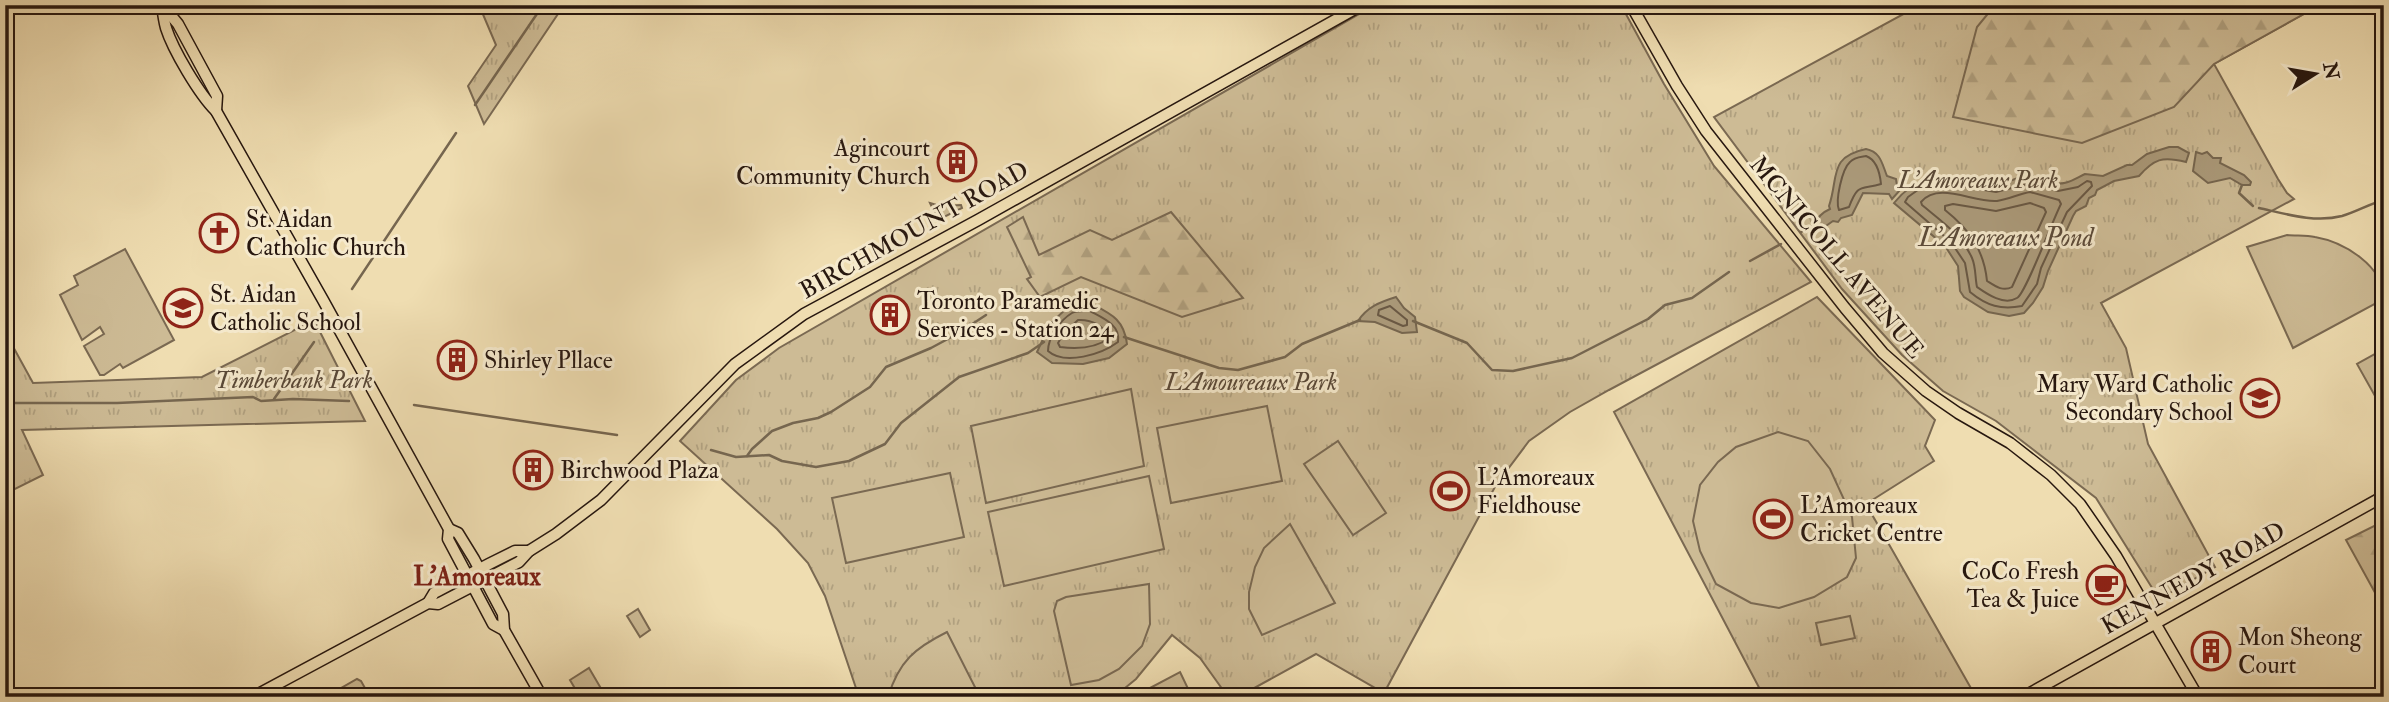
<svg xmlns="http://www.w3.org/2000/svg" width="2389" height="702" viewBox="0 0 2389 702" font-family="'IM FELL Double Pica',serif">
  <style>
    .grass { fill: url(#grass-tufts); stroke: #7a6952; stroke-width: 2 }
    .forest { fill: url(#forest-firs); stroke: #7a6952; stroke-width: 2 }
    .pitch { fill: #cdbb95; stroke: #7a6952; stroke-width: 2 }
    .water { fill: #ab9a7a; stroke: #76664f; stroke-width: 2 }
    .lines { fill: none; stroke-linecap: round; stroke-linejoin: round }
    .shore { stroke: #695844; stroke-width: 2 }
    .stream { stroke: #76664f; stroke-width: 2.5 }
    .major-casing { stroke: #27170f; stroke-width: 13 }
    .major { stroke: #efddb1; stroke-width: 10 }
    .labels { text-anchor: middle; stroke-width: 6; stroke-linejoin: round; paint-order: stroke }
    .poi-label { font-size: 24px; fill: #27170f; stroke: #f5e9cc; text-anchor: start }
    .park-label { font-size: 24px; font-style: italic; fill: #594837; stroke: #f5e9cc }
    .street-label { font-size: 24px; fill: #27170f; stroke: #f5e9cc }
    .water-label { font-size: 26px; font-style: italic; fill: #5c4b3a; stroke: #f5e9cc }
    .neighbourhood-label { font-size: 26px; font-weight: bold; fill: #7a1f14; stroke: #f5e9cc }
  </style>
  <defs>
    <pattern id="grass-tufts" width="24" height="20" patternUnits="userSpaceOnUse" patternTransform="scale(1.75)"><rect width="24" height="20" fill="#cdbb95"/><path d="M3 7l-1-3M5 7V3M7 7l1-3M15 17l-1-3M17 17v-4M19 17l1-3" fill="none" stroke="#b0a07f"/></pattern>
    <pattern id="forest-firs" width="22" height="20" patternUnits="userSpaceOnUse" patternTransform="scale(1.75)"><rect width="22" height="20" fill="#cdbb95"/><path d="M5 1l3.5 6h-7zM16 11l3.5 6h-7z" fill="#b0a07f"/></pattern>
  </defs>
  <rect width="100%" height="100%" fill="#efddb1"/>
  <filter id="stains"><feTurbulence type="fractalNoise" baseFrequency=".00286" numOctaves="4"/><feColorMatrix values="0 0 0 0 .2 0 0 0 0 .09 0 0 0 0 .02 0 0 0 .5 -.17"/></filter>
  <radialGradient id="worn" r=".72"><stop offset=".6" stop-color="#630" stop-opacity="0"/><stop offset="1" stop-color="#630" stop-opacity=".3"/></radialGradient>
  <g class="grass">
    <polygon points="479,5 564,5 484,124 468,86 496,45"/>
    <polygon points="1375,5 1621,5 1664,84 1714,166 1811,282 1609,390 1570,412 1529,441 1496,485 1384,693 1316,654 1238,697 1228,697 1200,658 1172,635 1136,679 1114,697 859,697 825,596 808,563 777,529 680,441 736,380 779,348"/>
    <polygon points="1920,5 2320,5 2214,64 2278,179 2287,193 2294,199 2101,303 2126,348 2148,444 2215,567 2159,599 2096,498 1996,421 1943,391 1902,355 1842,289 1714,117"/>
    <polygon points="1817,297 1935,420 1925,446 1934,461 1866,504 1976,697 1764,697 1614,412"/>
    <polygon points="314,320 365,421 22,430 43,475 5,494 5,332 33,383 202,377"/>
    <polygon points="638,609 650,630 640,637 627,616"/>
  </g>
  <g class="forest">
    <polygon points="1995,5 2320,5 2214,64 2174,107 2082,143 1953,117 1977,27"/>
    <polygon points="930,203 940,206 961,205 962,208 938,220"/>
    <polygon points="1171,212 1243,298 1182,317 1081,277 1040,297 1027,279 1031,277 1007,227 1023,217 1039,255 1090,230 1112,240"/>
    <polygon points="2384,521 2384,609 2346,540"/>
  </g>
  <g class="pitch">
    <path d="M2287,235C2296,236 2306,235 2315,237C2344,242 2384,266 2384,299L2293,348L2247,247Z"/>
    <polygon points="125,249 174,340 123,368 120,364 104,375 100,375 84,346 104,334 100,327 82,340 60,295 78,285 74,276"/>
    <polygon points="2384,349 2384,412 2357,364"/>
    <polygon points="1131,389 1144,466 986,503 971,426"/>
    <polygon points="1267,406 1282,481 1171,503 1157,428"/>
    <polygon points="1778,432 1808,441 1830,469 1852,517 1856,558 1847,577 1814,597 1779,608 1751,603 1716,584 1700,551 1693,521 1700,485 1718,462 1736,447"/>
    <polygon points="1338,441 1386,513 1353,535 1304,464"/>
    <polygon points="950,473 964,537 846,563 832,498"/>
    <polygon points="1149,476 1164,549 1004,586 988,512"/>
    <polygon points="1290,524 1335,603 1262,635 1249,609 1249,592 1255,567 1264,548"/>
    <polygon points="1149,584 1150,624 1142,646 1119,669 1099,680 1071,685 1054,611 1057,601 1066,597"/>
    <polygon points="1850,616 1855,638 1821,645 1816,623"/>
    <path d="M947,632L980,697H888C899,661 915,648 947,632Z"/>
    <polygon points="589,668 606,697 580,697 570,680"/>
    <polygon points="1180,672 1192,697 1133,697"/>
    <polygon points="357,679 361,681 370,697 334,697 336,691"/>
  </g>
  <g class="water">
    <path d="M2169,147H2178L2189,153L2186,162C2162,156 2154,159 2139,176L2114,181L2097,190L2095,195L2089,198L2086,206L2076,211L2073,216L2048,271L2043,287L2033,303L2024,313L2009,316L1988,312L1964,297L1960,291L1958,266L1945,246L1894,203C1914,178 1935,174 1966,180C1975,182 1984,185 1993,185C2006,185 2016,176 2029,176C2036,175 2043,180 2050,182C2064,187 2074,179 2085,174L2103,176L2127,165H2132L2147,154Z"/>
    <path d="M1866,149C1881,152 1882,164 1887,176L1896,179L1897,186L1901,189L1892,199L1889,194L1863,193L1852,215L1841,218L1838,222L1833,221L1823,228H1817L1814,225C1817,218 1823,212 1830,209L1829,206C1839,177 1828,157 1866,149Z"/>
    <polygon points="2196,152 2202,154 2207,152 2213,158 2221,158 2220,163 2244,175 2251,182 2250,185 2242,185 2230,178 2208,183 2193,171"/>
    <path d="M1396,297L1404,308L1415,317L1417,332L1402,333L1375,322L1358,321C1367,307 1380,302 1396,297Z"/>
    <path d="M1090,303C1111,314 1124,319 1127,344L1109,358L1083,364L1052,363L1037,352L1050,324L1070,305Z"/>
  </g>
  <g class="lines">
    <g class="shore">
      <path d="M1866,156C1877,160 1880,174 1881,184C1860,190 1858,183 1849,207L1839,210C1835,201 1842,169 1850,162C1854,157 1860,157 1866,156Z"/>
      <path d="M2087,181L2091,182L2092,186L2067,212L2041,268L2037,284L2022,306C2001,310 1987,306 1970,292L1965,263L1951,242L1905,202L1908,197L1922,187L1936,185H1955L1996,192L2031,183L2058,191L2078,187Z"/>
      <path d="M2030,192L2059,200L2061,204C2053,219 2026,293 2017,298C2004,306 1987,294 1977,287C1975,278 1976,267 1972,258C1962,235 1941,221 1922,205L1921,202C1939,181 1973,203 1997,201C2009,199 2019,194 2030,192Z"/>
      <path d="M2030,203L2044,208L2046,212L2012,287C2003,292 1995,286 1987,281C1984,250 1969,229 1945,210V206L1953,204L1996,211Z"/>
      <polygon points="1390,306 1407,320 1407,325 1403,326 1378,315 1379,310"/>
      <path d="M1090,311C1103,318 1121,325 1118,342C1102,354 1065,366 1048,351C1048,338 1060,320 1072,313C1077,310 1084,311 1090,311Z"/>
      <path d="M1078,320C1091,319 1101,325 1109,335V338C1095,349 1076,349 1060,347L1058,343L1064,333Z"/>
    </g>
    <g class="stream">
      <polyline points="475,105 543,5"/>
      <polyline points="2242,185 2239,193 2253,206"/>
      <path d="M2259,208C2286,214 2315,223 2342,216C2356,212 2369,204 2384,200"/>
      <polyline points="1801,232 1814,225"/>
      <polyline points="1750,261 1781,244"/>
      <polyline points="352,289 456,133"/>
      <polyline points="1413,321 1467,343 1492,370 1513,371 1572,358 1648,319 1665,305 1692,298 1729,272"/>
      <polyline points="1124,337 1219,368 1238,370 1285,357 1302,344 1360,320"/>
      <polyline points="274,399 314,342"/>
      <polyline points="5,403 117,403 253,397 261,401 293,399 349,401"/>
      <polyline points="414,405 617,435"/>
      <polyline points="711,450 736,457 769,455 782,461 816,467 849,461 885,444 901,423 959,377 1028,353 1044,342"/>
      <polyline points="747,456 752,449 772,431 793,423 818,418 831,412 870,387 886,367 931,348 957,334 986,315"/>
    </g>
    <defs>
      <g id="major">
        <path d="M162,5C163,13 164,21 166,28C173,50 199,94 216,111L323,300L449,529L448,539L493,624L504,630"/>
        <polyline points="1631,5 1677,86 1706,131 1845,308 1883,353 1926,391 1958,413 2010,443 2051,475 2080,504 2116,556 2198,697"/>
        <polyline points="163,6 178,24 217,96 216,111"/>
        <polyline points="449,529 458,533 474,559 503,614 504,630 542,697"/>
        <polyline points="428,603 434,593 489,564 515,551 529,551"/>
        <polyline points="253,697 428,603 438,604 519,562 529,551 556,534 601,500 735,364 804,314 978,220 1362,5"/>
        <polyline points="2023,697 2384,496"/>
      </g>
    </defs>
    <use href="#major" class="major-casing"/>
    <use href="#major" class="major"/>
  </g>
  <defs>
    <symbol id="building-ring" viewBox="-11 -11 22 22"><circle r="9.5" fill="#f5e9cc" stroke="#8f2418" stroke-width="1.5"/><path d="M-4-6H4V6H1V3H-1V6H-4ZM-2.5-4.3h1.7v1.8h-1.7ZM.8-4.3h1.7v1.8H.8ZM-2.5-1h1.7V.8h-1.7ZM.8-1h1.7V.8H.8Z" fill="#8f2418"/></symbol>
    <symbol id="church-ring" viewBox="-11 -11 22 22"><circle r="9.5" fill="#f5e9cc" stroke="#8f2418" stroke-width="1.5"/><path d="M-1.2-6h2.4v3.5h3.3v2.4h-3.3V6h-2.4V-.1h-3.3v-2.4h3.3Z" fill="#8f2418"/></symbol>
    <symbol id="school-ring" viewBox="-11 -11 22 22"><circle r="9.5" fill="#f5e9cc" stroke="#8f2418" stroke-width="1.5"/><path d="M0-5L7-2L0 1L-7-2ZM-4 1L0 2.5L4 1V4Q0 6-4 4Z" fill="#8f2418"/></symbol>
    <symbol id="stadium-ring" viewBox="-11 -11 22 22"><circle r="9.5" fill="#f5e9cc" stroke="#8f2418" stroke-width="1.5"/><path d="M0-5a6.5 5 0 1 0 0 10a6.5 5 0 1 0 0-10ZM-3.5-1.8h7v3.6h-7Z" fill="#8f2418"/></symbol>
    <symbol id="cafe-ring" viewBox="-11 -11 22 22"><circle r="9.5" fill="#f5e9cc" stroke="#8f2418" stroke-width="1.5"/><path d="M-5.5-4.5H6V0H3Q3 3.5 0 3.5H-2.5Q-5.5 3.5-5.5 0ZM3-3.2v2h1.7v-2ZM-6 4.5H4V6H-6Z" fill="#8f2418"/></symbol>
  </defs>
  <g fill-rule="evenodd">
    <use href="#building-ring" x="935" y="140" width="44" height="44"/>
    <use href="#church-ring" x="197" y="211" width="44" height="44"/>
    <use href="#school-ring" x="161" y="286" width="44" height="44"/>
    <use href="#building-ring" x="868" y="293" width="44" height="44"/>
    <use href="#building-ring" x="435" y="338" width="44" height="44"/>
    <use href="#school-ring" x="2238" y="376" width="44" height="44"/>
    <use href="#building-ring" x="511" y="448" width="44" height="44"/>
    <use href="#stadium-ring" x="1428" y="469" width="44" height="44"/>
    <use href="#stadium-ring" x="1751" y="497" width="44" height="44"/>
    <use href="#cafe-ring" x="2084" y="563" width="44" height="44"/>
    <use href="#building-ring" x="2189" y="629" width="44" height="44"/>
  </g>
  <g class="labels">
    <g class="poi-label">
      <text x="930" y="156" text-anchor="end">Agincourt<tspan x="930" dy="28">Community Church</tspan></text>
      <text x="246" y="227">St. Aidan<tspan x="246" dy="28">Catholic Church</tspan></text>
      <text x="210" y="302">St. Aidan<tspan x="210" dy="28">Catholic School</tspan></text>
      <text x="917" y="309">Toronto Paramedic<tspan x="917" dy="28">Services - Station 24</tspan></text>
      <text x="484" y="368">Shirley Pllace</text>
      <text x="2233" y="392" text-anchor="end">Mary Ward Catholic<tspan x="2233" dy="28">Secondary School</tspan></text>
      <text x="560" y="478">Birchwood Plaza</text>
      <text x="1477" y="485">L'Amoreaux<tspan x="1477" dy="28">Fieldhouse</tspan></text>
      <text x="1800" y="513">L'Amoreaux<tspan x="1800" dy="28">Cricket Centre</tspan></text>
      <text x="2079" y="579" text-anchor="end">CoCo Fresh<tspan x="2079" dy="28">Tea &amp; Juice</tspan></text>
      <text x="2238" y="645">Mon Sheong<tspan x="2238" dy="28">Court</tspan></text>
    </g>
    <g class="park-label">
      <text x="1978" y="188">L'Amoreaux Park</text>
      <text x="294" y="388">Timberbank Park</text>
      <text x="1251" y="390">L'Amoureaux Park</text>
    </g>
    <g class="street-label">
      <text transform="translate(914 230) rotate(-29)" y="8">BIRCHMOUNT ROAD</text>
      <text transform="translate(1837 257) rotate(50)" y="8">MCNICOLL AVENUE</text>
      <text transform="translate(2193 578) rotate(-29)" y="8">KENNEDY ROAD</text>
    </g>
    <g class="water-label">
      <text x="2006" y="246">L'Amoreaux Pond</text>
    </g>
    <g class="neighbourhood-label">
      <text x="477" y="585">L'Amoreaux</text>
    </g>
  </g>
  <rect width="2389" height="702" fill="none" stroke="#efddb1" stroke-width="28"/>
  <rect x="7" y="7" width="2375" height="688" fill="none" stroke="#27170f" stroke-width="3.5"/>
  <rect x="14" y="14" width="2361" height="674" fill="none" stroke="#27170f" stroke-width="2"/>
  <g transform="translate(2315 74) rotate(79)" stroke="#f5e9cc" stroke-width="5" paint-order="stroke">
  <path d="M0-5L12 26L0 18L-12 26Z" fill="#27170f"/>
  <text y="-10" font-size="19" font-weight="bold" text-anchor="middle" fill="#27170f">N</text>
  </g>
  <rect width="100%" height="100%" filter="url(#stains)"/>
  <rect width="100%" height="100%" fill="url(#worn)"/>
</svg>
